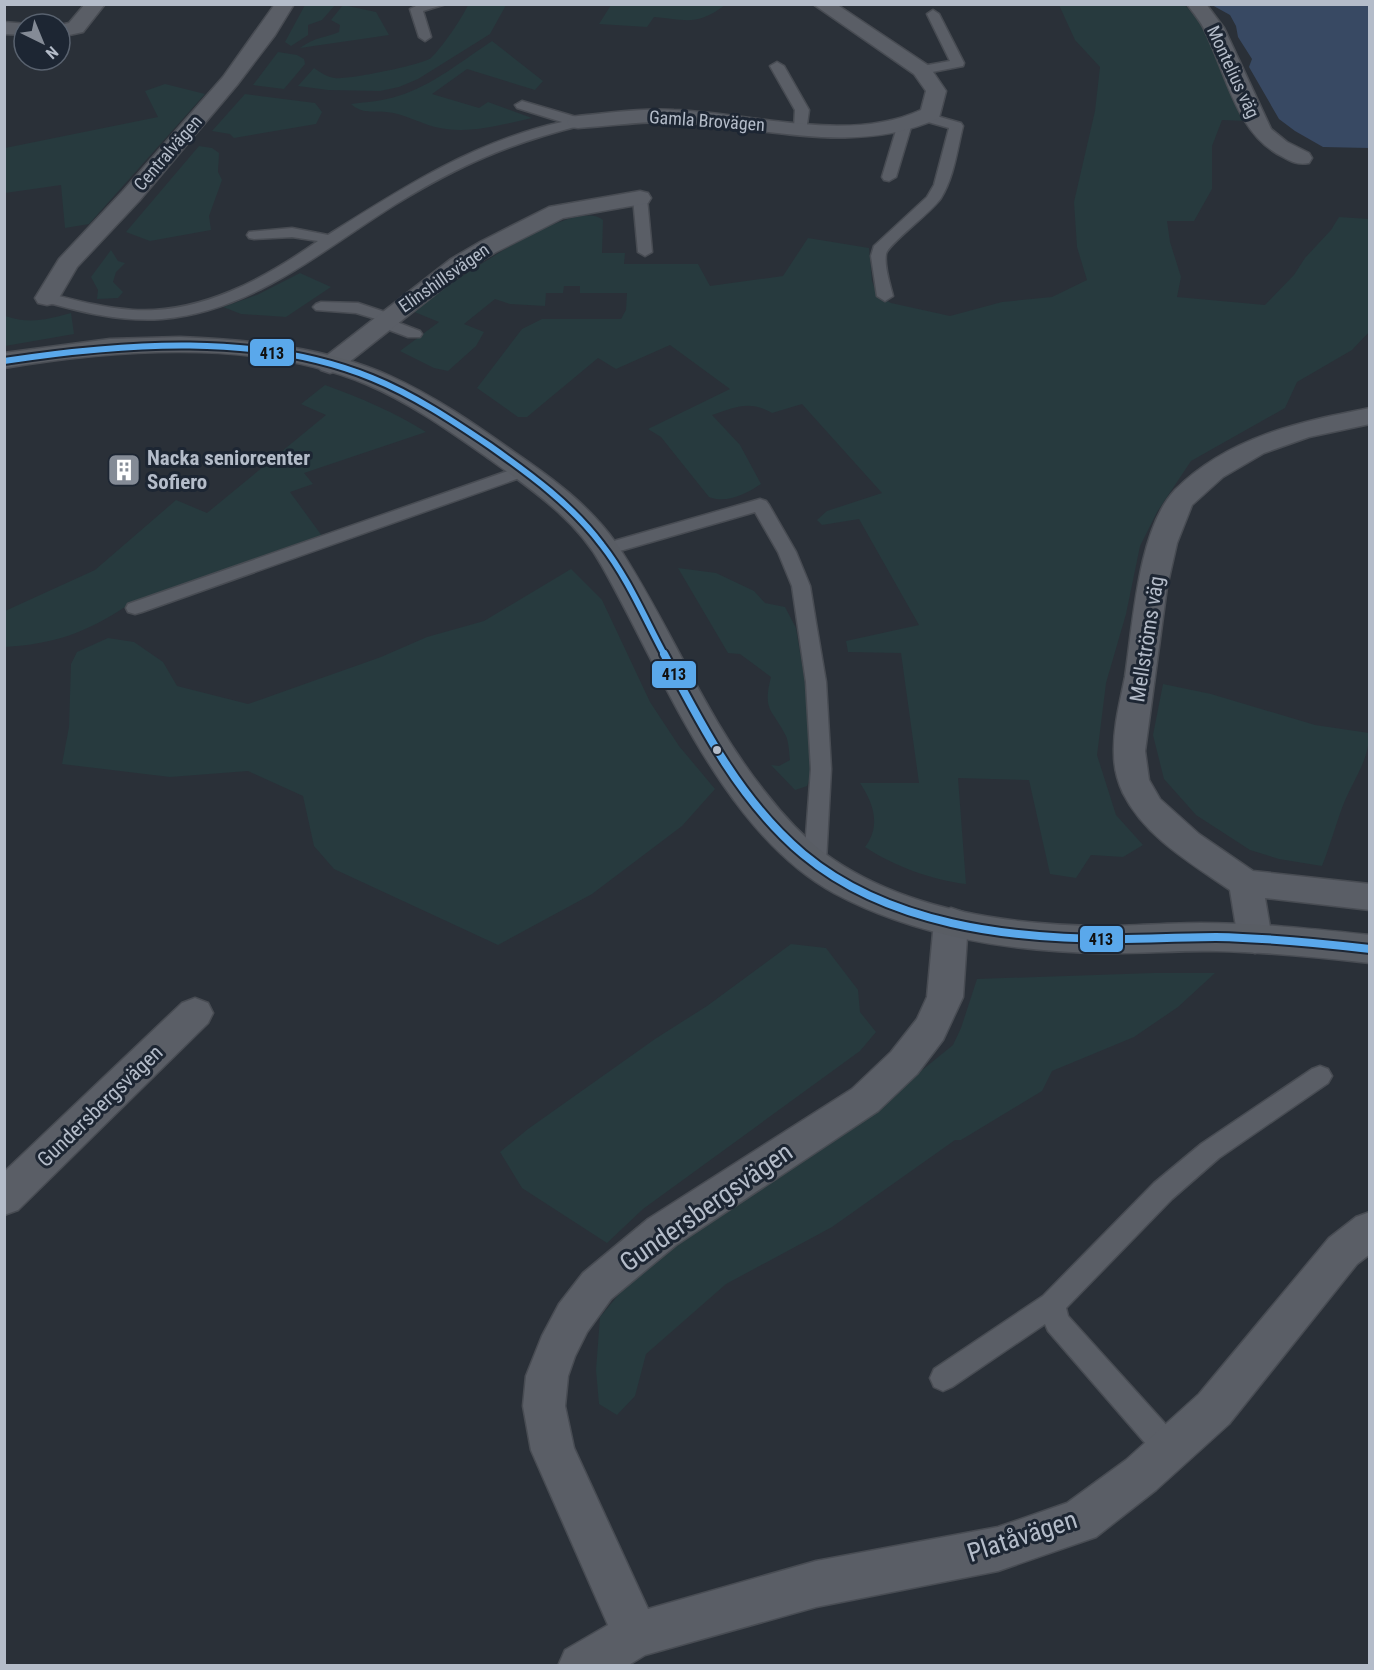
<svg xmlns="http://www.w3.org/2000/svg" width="1374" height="1670" viewBox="0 0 1374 1670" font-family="'Roboto Condensed',sans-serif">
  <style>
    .green { fill: #273a3e }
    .water { fill: #384963 }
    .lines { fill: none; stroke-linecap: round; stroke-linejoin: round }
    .lane-casing { stroke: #484c53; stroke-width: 3 }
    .street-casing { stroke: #484c53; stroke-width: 3 }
    .secondary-casing { stroke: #484c53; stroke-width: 3 }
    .lane { fill: #5a5e66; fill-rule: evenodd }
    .street { fill: #5a5e66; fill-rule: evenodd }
    .secondary { fill: #595d64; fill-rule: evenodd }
    .bus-1-far1-casing { stroke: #1d2633; stroke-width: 10 }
    .bus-1-casing { stroke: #1d2633; stroke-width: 12 }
    .bus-1-far1 { stroke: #5aa8eb; stroke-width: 6 }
    .bus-1 { stroke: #5aa8eb; stroke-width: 8 }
    .bus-dot { fill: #b4bcc9; stroke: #1d2633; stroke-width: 2 }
    .labels { text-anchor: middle; stroke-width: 6; stroke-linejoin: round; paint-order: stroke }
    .far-street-label { font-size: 18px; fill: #b4bcc9; stroke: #1d2633 }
    .poi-label { font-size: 21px; font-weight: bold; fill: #b4bcc9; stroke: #1d2633; text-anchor: start }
    .street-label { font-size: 21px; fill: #b4bcc9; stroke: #1d2633 }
    .near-street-label { font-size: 26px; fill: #b4bcc9; stroke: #1d2633 }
    .line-badge { stroke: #1d2633; stroke-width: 2 }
    .pale-badge-label { font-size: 16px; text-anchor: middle; font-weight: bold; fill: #111 }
  </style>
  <rect width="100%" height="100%" fill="#2a3038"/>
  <g class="green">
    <polygon points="305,5 335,5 322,20 308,25 308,35 291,46 285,42"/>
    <path d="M343,5L376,12L389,35L300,48C317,36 322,39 339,32L340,25L331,20Z"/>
    <path d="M468,5H506L490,34L418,79L399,87L380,91L328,90L298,86L314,68C321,73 327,77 335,78C347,80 422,65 431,58C441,49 463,17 468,5Z"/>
    <path d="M611,5V4L725,5C697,26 687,20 654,17L647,27L599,24Z"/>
    <path d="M1059,5H1185L1211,36L1248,121L1222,120L1212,146V189L1194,221H1167L1170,242L1181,277L1177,297L1265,305L1294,275L1305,258L1331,230L1339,217L1369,219V332L1352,350L1297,382L1285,408L1191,461L1157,512L1140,546L1126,614L1106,683L1097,755L1116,815L1143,845L1123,857L1091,855L1076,878L1050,874L1029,780L958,778L966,884C932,880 894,866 865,847C881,826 874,804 860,783H919L901,653L848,652L846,641L919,625L859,519L822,525L817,520L827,511L882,493L802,404L772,413C749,400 736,407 712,415L740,445L761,484C746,494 726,504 709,497L661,437L648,429L730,389L670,345L616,369L598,358L527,417H518L477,388L522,329L542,319H621L626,310L627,293H580V286H564L563,293H546L545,306L510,304L495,299L464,324L484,332L476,346L448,371L434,368L400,351L439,322L412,311C441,291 572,194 603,220L602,253H625L624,264H698L710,286L783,276L808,238L869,248L872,281L877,295L891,303L950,316L1002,302L1052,297L1087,280L1077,247L1074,202L1095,111L1100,67L1075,40Z"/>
    <path d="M492,41L543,81L535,90L467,69L432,94L479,108L488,102L532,118C501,125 468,135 435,127C419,123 403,113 386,112C372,111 362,114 351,104C367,102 383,101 398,96C432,86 463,60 492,41Z"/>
    <polygon points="278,52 297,55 304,59 305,64 284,89 253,85"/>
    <polygon points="165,84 205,94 89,224 65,228 61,185 5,193 5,148 158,117 145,91"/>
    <polygon points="245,94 315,103 322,112 316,124 234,138 230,134 212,131"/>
    <polygon points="199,146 212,148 219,153 218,172 222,180 209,216 211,230 150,241 126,232"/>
    <polygon points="111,250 118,261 125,263 116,272 113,282 123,292 118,298 97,299 98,290 91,277"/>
    <polygon points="300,273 331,287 286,317 241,314 223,307 257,295"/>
    <path d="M71,313L74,334L5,346V316C30,324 45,320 71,313Z"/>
    <path d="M325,385C361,398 394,412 426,432L304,473L313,484L290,492L322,536L128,605C86,633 54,644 5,647V611L95,570L176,500L207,513L326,415L301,404Z"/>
    <path d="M678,568L716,573L754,591L765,603L785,607L796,628L813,732L814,767L807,786L795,790L771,765L779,766L790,760C789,753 789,743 786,736C773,709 762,712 771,677L740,654L728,653Z"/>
    <polygon points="571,569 602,600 650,702 679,746 715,789 682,826 592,894 498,945 334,869 314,846 303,796 248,771 170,777 62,764 69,727 71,664 77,652 108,638 134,642 163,662 177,686 248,704 381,657 427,637 484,621"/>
    <path d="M1163,684L1211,694L1315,725L1369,733C1370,760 1351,783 1342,808C1335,827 1330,846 1322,866L1279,859L1250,850L1196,815L1164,779L1153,735Z"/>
    <polygon points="791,944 826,948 858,990 860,1012 876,1032 860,1051 643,1209 607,1243 522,1188 500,1152 528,1129 655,1039 707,1006"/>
    <polygon points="1154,973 1215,973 1178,1007 1134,1037 1052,1071 1042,1091 961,1140 955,1140 832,1227 726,1284 646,1354 635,1396 617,1415 599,1404 596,1370 600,1317 639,1270 685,1235 797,1165 878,1106 953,1045 961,1028 977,979"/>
  </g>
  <polygon class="water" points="1212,5 1369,5 1369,148 1323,147 1295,131 1279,119 1249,67 1252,59 1238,37 1236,26 1230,15"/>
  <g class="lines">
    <defs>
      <g id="lane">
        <polygon points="420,4 446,4 423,11 431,37 425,41 419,37 410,9"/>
        <polygon points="933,10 939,14 964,63 963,66 922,74 915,70 917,67 950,61 927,14"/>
        <polygon points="777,62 784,66 809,110 806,132 801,133 794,129 795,110 770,66"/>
        <path d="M522,101L583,119L585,122L583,125C510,143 460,165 396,204C322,250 253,311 162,319C121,322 81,312 42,301L39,298L47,293C75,300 103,308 133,310C201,314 264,279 318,241L292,237L254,239L249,238L247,235L249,232L292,228L328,235C402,188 475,141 562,122L517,108L515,105Z"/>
        <path d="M926,113L961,123L963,126C957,150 954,177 941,198C932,212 888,244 886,254C884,267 890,284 893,296L885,301L877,296L871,256L874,246L927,197L934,185L949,128L921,120L919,117L921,114Z"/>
        <polygon points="904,123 911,127 896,177 889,181 884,180 882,177 897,127"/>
        <polygon points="640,194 647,198 652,252 645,256 638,252 633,198"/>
        <polygon points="321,302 358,303 394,315 396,318 394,321 420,331 422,334 420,337 408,337 376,325 374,322 376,319 356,313 316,310 313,307 316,304"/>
        <polygon points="522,466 528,467 531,471 528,475 142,612 135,614 128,612 126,608 128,604"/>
        <polygon points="760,499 766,501 769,505 796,552 810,586 816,623 826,682 831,769 826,862 823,868 815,870 807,868 804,862 811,769 806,682 792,586 778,552 755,512 606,555 600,553 597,549 600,545"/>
        <polygon points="1320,1066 1328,1069 1332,1076 1328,1083 1219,1158 1172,1199 1066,1308 1068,1316 1179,1439 1183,1449 1179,1459 1169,1462 1159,1459 1048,1331 1045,1324 952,1387 943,1391 934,1387 930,1378 934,1369 1043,1296 1154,1183 1201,1144 1312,1069"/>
      </g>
      <g id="street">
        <polygon points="85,4 105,4 83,32 60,37 60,25 69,23"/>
        <polygon points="275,4 294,4 275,35 237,85 139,201 77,267 56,303 47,305 38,303 35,298 59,259 123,191 223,77"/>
        <path d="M813,4H836L929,66L946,91L939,118C855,157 762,126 673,122C642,121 610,126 578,128L570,127L567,122L570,117L578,116C610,113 642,108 674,110C752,113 848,144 921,110L926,91L914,74Z"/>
        <path d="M1187,4H1206L1224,28L1271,129L1287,142L1309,153L1312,158L1309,163C1298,165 1292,162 1283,157C1236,134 1227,75 1205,31C1201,21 1193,13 1187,4Z"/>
        <polygon points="4,22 28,24 24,24 24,35 4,34"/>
        <polygon points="640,191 648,193 651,198 648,203 563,218 496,252 467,269 339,370 330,373 321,370 317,365 321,360 451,259 480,242 549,207"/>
        <path d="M1370,408V424L1309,437L1264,453L1223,477L1192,505L1177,543L1167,587L1145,751L1149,780L1160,799L1199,834L1253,871L1370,884V910L1265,898L1272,939L1267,949L1255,953L1243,949L1238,939L1230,890C1191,863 1145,837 1123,793C1117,780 1114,768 1114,754C1113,728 1120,702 1125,677C1133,625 1138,529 1175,490C1228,437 1299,422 1370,408Z"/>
        <polygon points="951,908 963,912 968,922 963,997 943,1040 917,1074 878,1111 676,1245 611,1299 587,1332 575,1356 568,1376 565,1406 574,1448 648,1609 816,1561 998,1527 1067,1503 1126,1460 1199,1394 1329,1238 1356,1217 1370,1212 1370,1254 1357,1264 1229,1424 1156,1490 1096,1537 998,1571 816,1607 645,1655 627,1666 558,1666 565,1650 608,1625 531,1450 523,1406 526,1376 542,1336 559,1304 583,1273 648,1219 852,1089 891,1052 917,1019 927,997 934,922 939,912"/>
        <polygon points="195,998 208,1003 213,1013 208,1023 18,1210 4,1215 4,1172 182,1003"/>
      </g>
      <path id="secondary" d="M180,337C250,340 326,347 390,376C434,396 475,424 514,452C552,478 589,505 616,543C670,624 704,716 765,792C782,814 802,836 824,853C901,910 1009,925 1102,926C1135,926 1168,923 1201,923C1257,923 1313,929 1370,935V963C1318,957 1267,952 1216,951C1178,950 1140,954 1102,953C1012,952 914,936 834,893C722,832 662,672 602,566C577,520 532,490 491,460C451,432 411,403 366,384C259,339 116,349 4,368V353L110,339Z"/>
    </defs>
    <use href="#lane" class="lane-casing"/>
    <use href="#street" class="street-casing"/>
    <use href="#secondary" class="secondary-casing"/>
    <use href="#lane" class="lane"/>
    <use href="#street" class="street"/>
    <use href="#secondary" class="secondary"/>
    <defs>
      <path id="bus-1-far1" d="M4,361C122,343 259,332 372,378C414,395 453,421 490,446C531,475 572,505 602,545C628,578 645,619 665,656"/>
      <path id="bus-1" d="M664,654C701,725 740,801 803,854C888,925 1010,939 1116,939C1150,939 1183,937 1216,937C1268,938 1319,943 1370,949"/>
    </defs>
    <use href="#bus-1-far1" class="bus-1-far1-casing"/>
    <use href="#bus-1" class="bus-1-casing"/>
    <use href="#bus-1-far1" class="bus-1-far1"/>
    <use href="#bus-1" class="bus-1"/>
  </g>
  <defs>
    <symbol id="building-square" viewBox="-11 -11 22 22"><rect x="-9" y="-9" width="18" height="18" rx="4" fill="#848b96" stroke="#1d2633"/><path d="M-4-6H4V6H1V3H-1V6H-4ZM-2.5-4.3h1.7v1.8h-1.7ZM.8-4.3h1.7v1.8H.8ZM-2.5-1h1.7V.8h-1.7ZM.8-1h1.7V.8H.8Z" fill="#fff"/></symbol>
  </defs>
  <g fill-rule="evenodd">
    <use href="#building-square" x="105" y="451" width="38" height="38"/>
  </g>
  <circle class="bus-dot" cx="717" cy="750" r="5"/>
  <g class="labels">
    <g class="far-street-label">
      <text transform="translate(1233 72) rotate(65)" y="6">Montelius väg</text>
      <text transform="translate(707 121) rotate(4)" y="6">Gamla Brovägen</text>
      <text transform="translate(168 153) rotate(-49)" y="6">Centralvägen</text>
      <text transform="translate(444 278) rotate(-35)" y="6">Elinshillsvägen</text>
    </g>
    <g class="poi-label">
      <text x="147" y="465">Nacka seniorcenter<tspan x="147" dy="24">Sofiero</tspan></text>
    </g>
    <g class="street-label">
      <text transform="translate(1147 639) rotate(-81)" y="7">Mellströms väg</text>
      <text transform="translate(100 1106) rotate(-44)" y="7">Gundersbergsvägen</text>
    </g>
    <g class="near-street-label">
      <text transform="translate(706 1207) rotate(-35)" y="9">Gundersbergsvägen</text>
      <text transform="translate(1022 1536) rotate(-18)" y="9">Platåvägen</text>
    </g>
  </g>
  <g class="line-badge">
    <rect x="249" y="338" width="46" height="29" rx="6" fill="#5aa8eb"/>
    <rect x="651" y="660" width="46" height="29" rx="6" fill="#5aa8eb"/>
    <rect x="1079" y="925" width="45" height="28" rx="6" fill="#5aa8eb"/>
  </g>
  <g class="pale-badge-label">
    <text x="272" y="359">413</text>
    <text x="674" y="680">413</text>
    <text x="1101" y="945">413</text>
  </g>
  <rect width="1374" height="1670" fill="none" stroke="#b4bcc9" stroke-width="12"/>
  <g transform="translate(42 42) rotate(137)"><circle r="28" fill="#1d2633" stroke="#59626f" stroke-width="1.5"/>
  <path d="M0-4.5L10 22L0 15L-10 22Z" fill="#848b96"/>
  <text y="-9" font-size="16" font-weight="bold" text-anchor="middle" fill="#b4bcc9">N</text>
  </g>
</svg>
